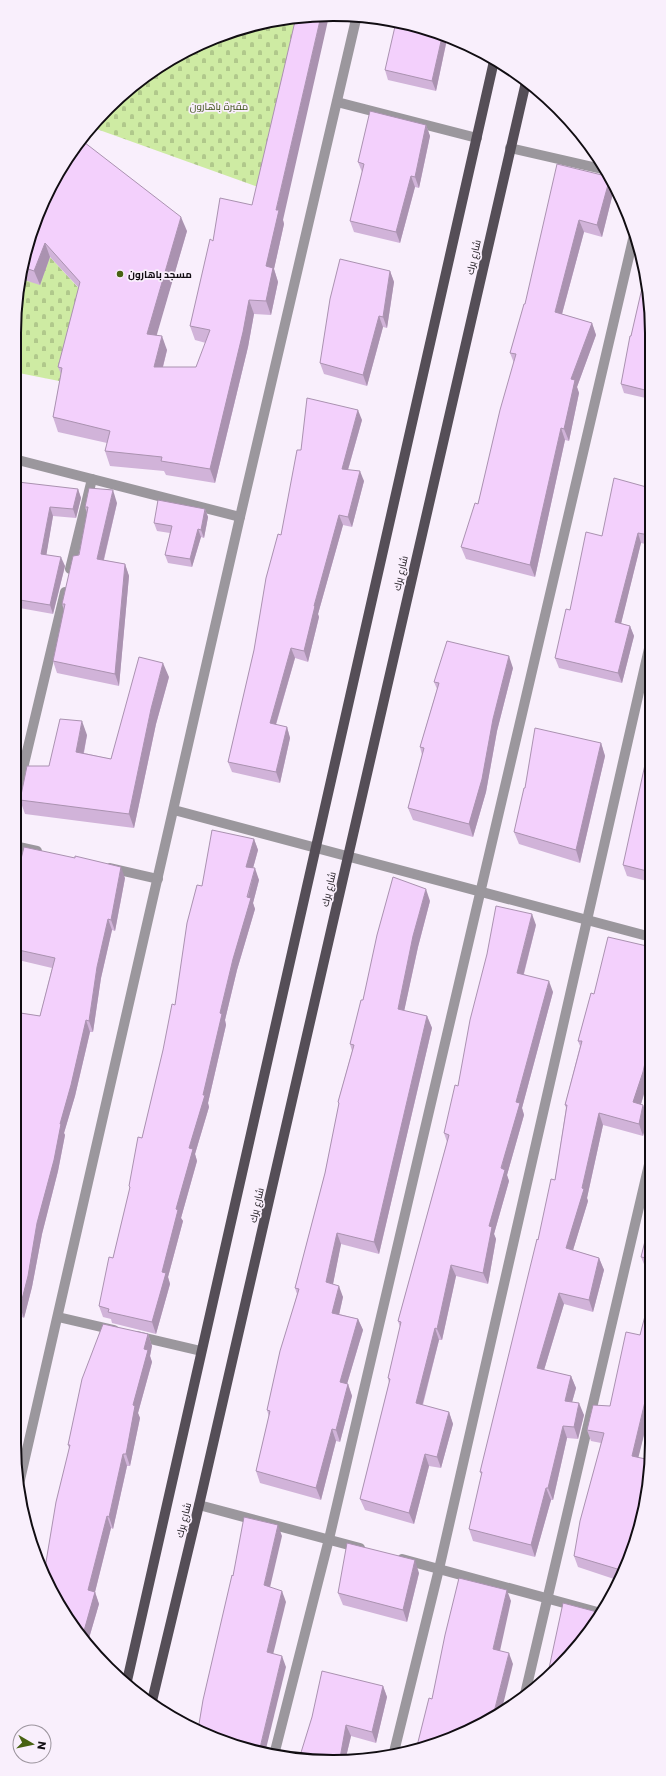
<svg xmlns="http://www.w3.org/2000/svg" width="666" height="1776" viewBox="0 0 666 1776" font-family="Poppins,Cairo,sans-serif">
  <style>
    .cemetery { fill: url(#cemetery-stones) }
    .lines { fill: none; stroke-linecap: round; stroke-linejoin: round }
    .minor { stroke: #9b979d; stroke-width: 10 }
    .major { stroke: #554e57; stroke-width: 10 }
    .wall { fill: #d1b3d9 }
    .shaded-wall { fill: #aa92b0 }
    .building { fill: #f3d0fc; stroke: #aa92b0 }
    .poi-dot { fill: #486212; stroke: #f9effc; stroke-width: 1.5 }
    .labels { text-anchor: middle; stroke-width: 3.5; stroke-linejoin: round; paint-order: stroke }
    .park-label { font-size: 10px; fill: #3c5015; stroke: #f9effc }
    .street-label { font-size: 10px; fill: #110d12; stroke: #f9effc }
    .poi-label { font-size: 10px; font-weight: bold; fill: #110d12; stroke: #f9effc; text-anchor: start }
    .rim { fill: none; stroke: #110d12; stroke-width: 2 }
  </style>
  <defs>
    <pattern id="cemetery-stones" width="16" height="16" patternUnits="userSpaceOnUse"><rect width="16" height="16" fill="#ceeba3"/><path d="M2 7V4a2 2 0 0 1 4 0v3zM10 15v-3a2 2 0 0 1 4 0v3z" fill="#b0c88b"/></pattern>
  </defs>
  <rect width="100%" height="100%" fill="#f9effc"/>
  <g class="cemetery">
    <polygon points="304,16 264,189 91,127 123,93 174,57 231,31 292,17"/>
    <polygon points="50,257 86,296 64,382 14,372 14,333 21,279"/>
  </g>
  <g class="lines">
    <g class="minor">
      <polyline points="337,102 477,138"/>
      <polyline points="510,148 602,169"/>
      <polyline points="14,428 15,436 14,442"/>
      <polyline points="14,459 240,517"/>
      <polyline points="70,569 92,479"/>
      <polyline points="14,806 65,592"/>
      <polyline points="174,810 651,937"/>
      <polyline points="14,846 37,851"/>
      <polyline points="110,868 158,879"/>
      <polyline points="14,887 23,848"/>
      <polyline points="58,1317 114,1330"/>
      <polyline points="137,1336 201,1351"/>
      <polyline points="20,1480 240,517 357,15"/>
      <polyline points="199,1505 360,1548"/>
      <polyline points="402,1559 601,1613"/>
      <polyline points="525,1694 651,1156"/>
      <polyline points="274,1755 329,1539 634,235"/>
      <polyline points="393,1756 439,1569 650,644"/>
    </g>
    <g class="major">
      <polyline points="127,1681 494,61"/>
      <polyline points="152,1701 199,1505 526,82"/>
    </g>
  </g>
  <g class="wall">
    <polygon points="416,25 447,39 436,91 388,80 385,70"/>
    <polygon points="566,117 573,123 579,132 570,130"/>
    <polygon points="426,125 430,136 419,188 415,187 400,243 354,232 350,221 362,172 358,162"/>
    <polygon points="606,176 614,189 602,237 584,232 562,314 592,323 596,335 577,387 579,393 569,441 565,440 535,577 466,559 461,547 478,504 514,363 510,353 525,304"/>
    <polygon points="47,192 187,231 156,335 167,350 163,367 196,367 206,343 195,340 190,326 213,241 283,220 284,224 274,269 278,282 271,315 254,314 248,347 215,483 166,475 164,471 110,466 105,451 107,443 58,432 53,417 61,374 58,367 79,288 50,257 40,285 21,279 25,250"/>
    <polygon points="390,271 394,282 387,328 383,327 367,386 324,374 320,363"/>
    <polygon points="649,291 650,399 624,393 621,384 631,336"/>
    <polygon points="362,420 348,470 364,481 352,527 343,525 318,614 319,617 308,662 295,658 276,725 287,727 290,738 280,783 232,772 228,762 301,450"/>
    <polygon points="650,488 650,545 641,543 621,623 630,626 634,636 622,683 559,668 555,658 570,610 602,536"/>
    <polygon points="78,489 81,498 76,518 53,516 46,555 65,566 53,614 14,607 14,561 19,540 14,539 14,499"/>
    <polygon points="117,503 104,560 125,564 129,576 119,686 57,673 53,661 64,610 62,604 79,555 87,513 85,507"/>
    <polygon points="205,509 208,517 204,538 201,537 192,567 168,563 165,555 170,533 157,531 154,523"/>
    <polygon points="513,668 497,731 486,792 473,837 413,820 408,808 422,755 420,747 437,689 434,682"/>
    <polygon points="169,677 156,724 134,828 25,814 20,800 49,766 87,735 84,753 111,759"/>
    <polygon points="601,743 605,756 580,863 519,844 514,832"/>
    <polygon points="650,762 651,882 627,876 623,865"/>
    <polygon points="254,839 258,850 253,868 259,880 253,903 255,909 237,970 225,1020 226,1025 208,1103 209,1107 195,1154 197,1161 181,1218 183,1221 168,1277 170,1284 156,1334 112,1323 111,1319 103,1317 99,1306 113,1258 130,1189 129,1186 142,1138 175,1005 202,886"/>
    <polygon points="125,878 115,931 112,930 101,978 93,1032 90,1032 75,1096 64,1133 65,1135 58,1171 42,1234 32,1287 24,1318 22,1317 14,1361 14,1012 40,1016 52,968 14,959 14,887"/>
    <polygon points="430,901 418,947 404,1011 427,1016 432,1028 379,1254 341,1244 333,1284 343,1297 339,1314 358,1319 363,1330 347,1384 348,1384 352,1396 340,1442 336,1441 321,1500 260,1483 256,1471 269,1417 267,1410 297,1294 295,1288 325,1173 339,1105 338,1102 352,1051 350,1044 363,1000"/>
    <polygon points="536,925 524,974 553,992 522,1108 524,1115 507,1175 509,1181 494,1234 496,1239 488,1284 456,1276 442,1340 439,1340 423,1405 449,1412 453,1424 441,1468 429,1466 414,1524 365,1510 360,1499 389,1383 388,1378 400,1327 398,1321 447,1142 444,1133 458,1086"/>
    <polygon points="591,993 647,1084 641,1104 643,1105 648,1117 643,1136 603,1125 587,1198 588,1201 573,1250 599,1258 604,1270 593,1312 564,1304 544,1370 571,1376 576,1388 572,1402 584,1415 578,1439 567,1438 553,1500 551,1500 535,1557 473,1541 469,1529 482,1476 480,1472 555,1180 566,1108 565,1105 580,1046 578,1041"/>
    <polygon points="651,1217 652,1270 646,1269 641,1257"/>
    <polygon points="652,1289 652,1403 638,1457 641,1526 620,1581 578,1567 574,1556 601,1443 591,1441 587,1430 610,1406 640,1335"/>
    <polygon points="148,1334 152,1346 150,1356 152,1362 138,1413 140,1418 130,1466 127,1466 113,1529 111,1528 95,1592 99,1604 87,1645 57,1602 69,1448 68,1445"/>
    <polygon points="419,1573 407,1622 343,1605 338,1593"/>
    <polygon points="383,1686 387,1697 376,1743 351,1736 346,1757 299,1759"/>
  </g>
  <g class="shaded-wall">
    <polygon points="321,16 329,16 283,220 284,224 274,269 278,282 271,315 266,301 266,266 276,210"/>
    <polygon points="442,37 447,39 436,91 432,81"/>
    <polygon points="426,125 430,136 419,188 415,177"/>
    <polygon points="411,176 415,187 400,243 396,232"/>
    <polygon points="609,181 614,189 602,237 597,225"/>
    <polygon points="181,217 187,231 153,348 147,334"/>
    <polygon points="579,220 584,232 559,325 555,312"/>
    <polygon points="45,243 50,257 40,285 34,271"/>
    <polygon points="390,271 394,282 387,328 383,317"/>
    <polygon points="249,300 254,314 248,347 215,483 210,469"/>
    <polygon points="379,316 383,327 367,386 363,375"/>
    <polygon points="592,323 596,335 577,387 579,393 569,441 564,429 571,379"/>
    <polygon points="162,336 167,350 159,382 154,367"/>
    <polygon points="358,410 362,420 345,480 342,469"/>
    <polygon points="561,428 565,440 535,577 530,565"/>
    <polygon points="360,471 364,481 352,527 348,517"/>
    <polygon points="78,489 81,498 76,518 73,509"/>
    <polygon points="113,490 117,503 101,571 97,559"/>
    <polygon points="50,507 53,516 45,563 41,554"/>
    <polygon points="205,509 208,517 204,538 201,530"/>
    <polygon points="339,515 343,525 318,614 319,617 308,662 304,651 314,606"/>
    <polygon points="198,529 201,537 192,567 190,559"/>
    <polygon points="638,533 641,543 619,632 615,622"/>
    <polygon points="61,557 65,566 53,614 50,605"/>
    <polygon points="125,564 129,576 119,686 115,674"/>
    <polygon points="630,626 634,636 622,683 618,673"/>
    <polygon points="291,648 295,658 273,734 270,723"/>
    <polygon points="509,656 513,668 497,731 486,792 473,837 469,824 493,719"/>
    <polygon points="163,663 169,677 156,724 134,828 129,814 151,709"/>
    <polygon points="14,675 19,688 14,710"/>
    <polygon points="82,721 87,735 81,766 76,752"/>
    <polygon points="287,727 290,738 280,783 276,772"/>
    <polygon points="601,743 605,756 580,863 576,850"/>
    <polygon points="254,839 258,850 250,879 246,867"/>
    <polygon points="121,867 125,878 115,931 111,920"/>
    <polygon points="255,868 259,880 253,903 255,909 237,970 225,1020 226,1025 208,1103 209,1107 195,1154 197,1161 181,1218 183,1221 168,1277 170,1284 156,1334 152,1322 162,1272 176,1209 189,1148 203,1095 220,1013"/>
    <polygon points="426,889 430,901 418,947 402,1021 398,1009 413,936"/>
    <polygon points="532,914 536,925 521,984 517,973"/>
    <polygon points="108,919 112,930 101,978 93,1032 89,1021 97,967"/>
    <polygon points="549,981 553,992 522,1108 524,1115 507,1175 509,1181 494,1234 496,1239 488,1284 483,1273 489,1226 516,1102"/>
    <polygon points="427,1016 432,1028 379,1254 374,1242"/>
    <polygon points="86,1020 90,1032 75,1096 64,1133 65,1135 58,1171 42,1234 32,1287 24,1318 20,1307 37,1223 60,1124"/>
    <polygon points="651,1035 651,1066 647,1084 638,1114 633,1102"/>
    <polygon points="643,1105 648,1117 643,1136 639,1124"/>
    <polygon points="599,1113 603,1125 587,1198 588,1201 570,1260 566,1248 582,1188"/>
    <polygon points="337,1233 341,1244 331,1294 326,1282"/>
    <polygon points="599,1258 604,1270 593,1312 589,1300"/>
    <polygon points="451,1265 456,1276 442,1340 437,1329"/>
    <polygon points="339,1286 343,1297 337,1324 332,1313"/>
    <polygon points="559,1293 564,1304 541,1380 537,1368"/>
    <polygon points="18,1306 22,1317 14,1361 14,1327"/>
    <polygon points="358,1319 363,1330 344,1394 340,1382"/>
    <polygon points="435,1328 439,1340 420,1414 416,1403"/>
    <polygon points="148,1334 152,1346 150,1356 152,1362 138,1413 140,1418 130,1466 126,1454 133,1405 144,1349"/>
    <polygon points="571,1376 576,1388 569,1413 565,1401"/>
    <polygon points="348,1384 352,1396 340,1442 336,1430"/>
    <polygon points="648,1389 652,1399 652,1403 636,1467 632,1456"/>
    <polygon points="579,1403 584,1415 578,1439 574,1427"/>
    <polygon points="449,1412 453,1424 441,1468 437,1457"/>
    <polygon points="563,1426 567,1438 553,1500 548,1488"/>
    <polygon points="332,1429 336,1441 321,1500 316,1488"/>
    <polygon points="123,1454 127,1466 113,1529 109,1517"/>
    <polygon points="425,1454 429,1466 414,1524 409,1513"/>
    <polygon points="546,1488 551,1500 535,1557 531,1545"/>
    <polygon points="107,1516 111,1528 95,1592 99,1604 87,1645 82,1638 88,1590"/>
    <polygon points="278,1525 282,1536 268,1596 264,1585"/>
    <polygon points="415,1560 419,1573 407,1622 403,1610"/>
    <polygon points="507,1590 511,1601 498,1660 493,1649"/>
    <polygon points="282,1591 286,1602 271,1663 267,1652"/>
    <polygon points="509,1653 513,1664 501,1713 493,1717 493,1716"/>
    <polygon points="282,1656 286,1667 265,1753 259,1752"/>
    <polygon points="383,1686 387,1697 376,1743 372,1732"/>
    <polygon points="346,1725 351,1736 346,1757 340,1758"/>
  </g>
  <g class="building">
    <polygon points="321,16 276,210 279,210 266,266 273,268 266,301 249,300 243,332 210,469 161,461 162,457 105,451 110,431 53,417 62,368 58,367 80,282 45,243 34,271 23,267 25,250 47,192 80,139 181,217 147,334 162,336 154,367 196,367 210,330 190,326 210,239 213,241 220,198 252,205 296,17"/>
    <polygon points="396,22 416,25 442,37 432,81 385,70"/>
    <polygon points="370,111 426,125 415,177 411,176 396,232 350,221 364,164 358,162"/>
    <polygon points="557,164 606,176 609,181 597,225 579,220 555,312 592,323 571,379 575,380 564,429 561,428 530,565 461,547 475,503 478,504 500,410 516,354 510,353 524,304 525,304"/>
    <polygon points="340,259 390,271 383,317 379,316 363,375 320,363 330,299"/>
    <polygon points="645,275 649,291 649,391 621,384 630,336 631,336"/>
    <polygon points="307,398 358,410 342,469 360,471 348,517 339,515 314,606 315,606 304,651 291,648 270,723 287,727 276,772 228,762 254,650 266,578 278,534 281,535 297,450 301,450"/>
    <polygon points="614,478 650,488 650,533 649,535 638,533 615,622 630,626 618,673 555,658 566,609 570,610 586,532 602,536"/>
    <polygon points="18,482 78,489 73,509 50,507 41,554 61,557 50,605 14,599 14,561 21,531 14,531 14,499"/>
    <polygon points="89,488 113,490 97,559 125,564 115,674 53,661 65,604 62,604 73,556 79,555 88,507 85,507"/>
    <polygon points="158,500 205,509 201,530 198,529 190,559 165,555 172,526 154,523"/>
    <polygon points="447,641 509,656 493,719 482,779 469,824 408,808 424,748 420,747 439,683 434,682"/>
    <polygon points="139,657 163,663 151,709 129,814 20,800 27,766 49,766 60,719 82,721 76,752 111,759"/>
    <polygon points="535,728 601,743 576,850 514,832 524,788 525,788"/>
    <polygon points="646,760 650,762 651,872 623,865"/>
    <polygon points="212,830 254,839 246,867 255,868 247,897 251,898 233,959 220,1013 222,1014 203,1095 205,1095 189,1148 193,1149 176,1209 178,1210 162,1272 166,1273 152,1322 108,1312 109,1309 99,1306 109,1257 113,1258 130,1187 129,1186 138,1137 142,1138 163,1050 172,1004 175,1005 187,923 197,885 202,886"/>
    <polygon points="24,847 75,858 75,856 121,867 111,920 108,919 97,967 89,1021 86,1020 71,1085 60,1124 61,1124 54,1160 37,1223 28,1276 20,1307 18,1306 14,1327 14,1012 40,1016 55,958 14,949 14,887"/>
    <polygon points="393,877 426,889 413,936 398,1009 427,1016 374,1242 337,1233 326,1282 339,1286 332,1313 358,1319 340,1382 348,1384 336,1430 332,1429 316,1488 256,1471 270,1411 267,1410 280,1351 299,1289 295,1288 325,1173 339,1103 338,1102 354,1045 350,1044 361,1000 363,1000 377,935"/>
    <polygon points="496,906 532,914 517,973 549,981 516,1102 520,1103 501,1168 505,1170 489,1226 492,1227 483,1273 451,1265 437,1329 435,1328 416,1403 449,1412 437,1457 425,1454 409,1513 360,1499 390,1379 388,1378 401,1322 398,1321 449,1135 444,1133 455,1085 458,1086 470,1020 487,954"/>
    <polygon points="608,937 651,947 651,1035 643,1072 633,1102 643,1105 639,1124 599,1113 582,1188 584,1189 566,1248 599,1258 589,1300 559,1293 537,1368 571,1376 565,1401 579,1403 574,1427 563,1426 548,1488 546,1488 531,1545 469,1529 482,1472 480,1472 537,1239 538,1240 551,1179 555,1180 567,1105 565,1105 582,1041 578,1041 591,993 594,994"/>
    <polygon points="651,1217 652,1259 641,1257"/>
    <polygon points="652,1289 652,1390 648,1389 632,1456 650,1460 641,1526 624,1571 574,1556 580,1521 604,1433 587,1430 593,1405 610,1406 626,1332 640,1335"/>
    <polygon points="103,1324 148,1334 144,1349 148,1350 133,1405 135,1406 126,1454 123,1454 109,1517 107,1516 88,1590 95,1592 82,1638 57,1602 44,1574 56,1502 70,1445 68,1445 82,1379"/>
    <polygon points="244,1517 278,1525 264,1585 282,1591 267,1652 282,1656 259,1752 231,1745 198,1730 203,1700 232,1575 233,1576"/>
    <polygon points="347,1543 415,1560 403,1610 338,1593"/>
    <polygon points="459,1578 507,1590 493,1649 509,1653 493,1716 495,1716 455,1738 416,1750 429,1698 432,1699 445,1635"/>
    <polygon points="563,1603 601,1613 586,1637 548,1673"/>
    <polygon points="322,1671 383,1686 372,1732 346,1725 340,1758 299,1759 312,1717"/>
  </g>
  <circle class="poi-dot" cx="120" cy="274" r="4"/>
  <g class="labels">
    <g class="park-label">
      <text x="219" y="110">مقبرة باهارون</text>
    </g>
    <g class="street-label">
      <text transform="translate(473 257) rotate(-77)" y="4">شارع برك</text>
      <text transform="translate(400 573) rotate(-77)" y="4">شارع برك</text>
      <text transform="translate(328 889) rotate(-77)" y="4">شارع برك</text>
      <text transform="translate(256 1205) rotate(-77)" y="4">شارع برك</text>
      <text transform="translate(183 1520) rotate(-76)" y="4">شارع برك</text>
    </g>
    <g class="poi-label">
      <text x="128" y="278">مسجد باهارون</text>
    </g>
  </g>
  <path d="M0 0H666V1776H0ZM333 21H333A312 312 0 0 1 645 333V1443A312 312 0 0 1 333 1755H333A312 312 0 0 1 21 1443V333A312 312 0 0 1 333 21Z" fill="#f9effc" fill-rule="evenodd"/>
  <path class="rim" d="M333 21H333A312 312 0 0 1 645 333V1443A312 312 0 0 1 333 1755H333A312 312 0 0 1 21 1443V333A312 312 0 0 1 333 21Z"/>
  <g transform="translate(32 1744) rotate(99)"><circle r="19" fill="#f9effc" stroke="#9c959e"/>
  <path d="M0-3L7 15L0 10L-7 15Z" fill="#486212"/>
  <text y="-6" font-size="11" font-weight="bold" text-anchor="middle" fill="#110d12">N</text>
  </g>
</svg>
